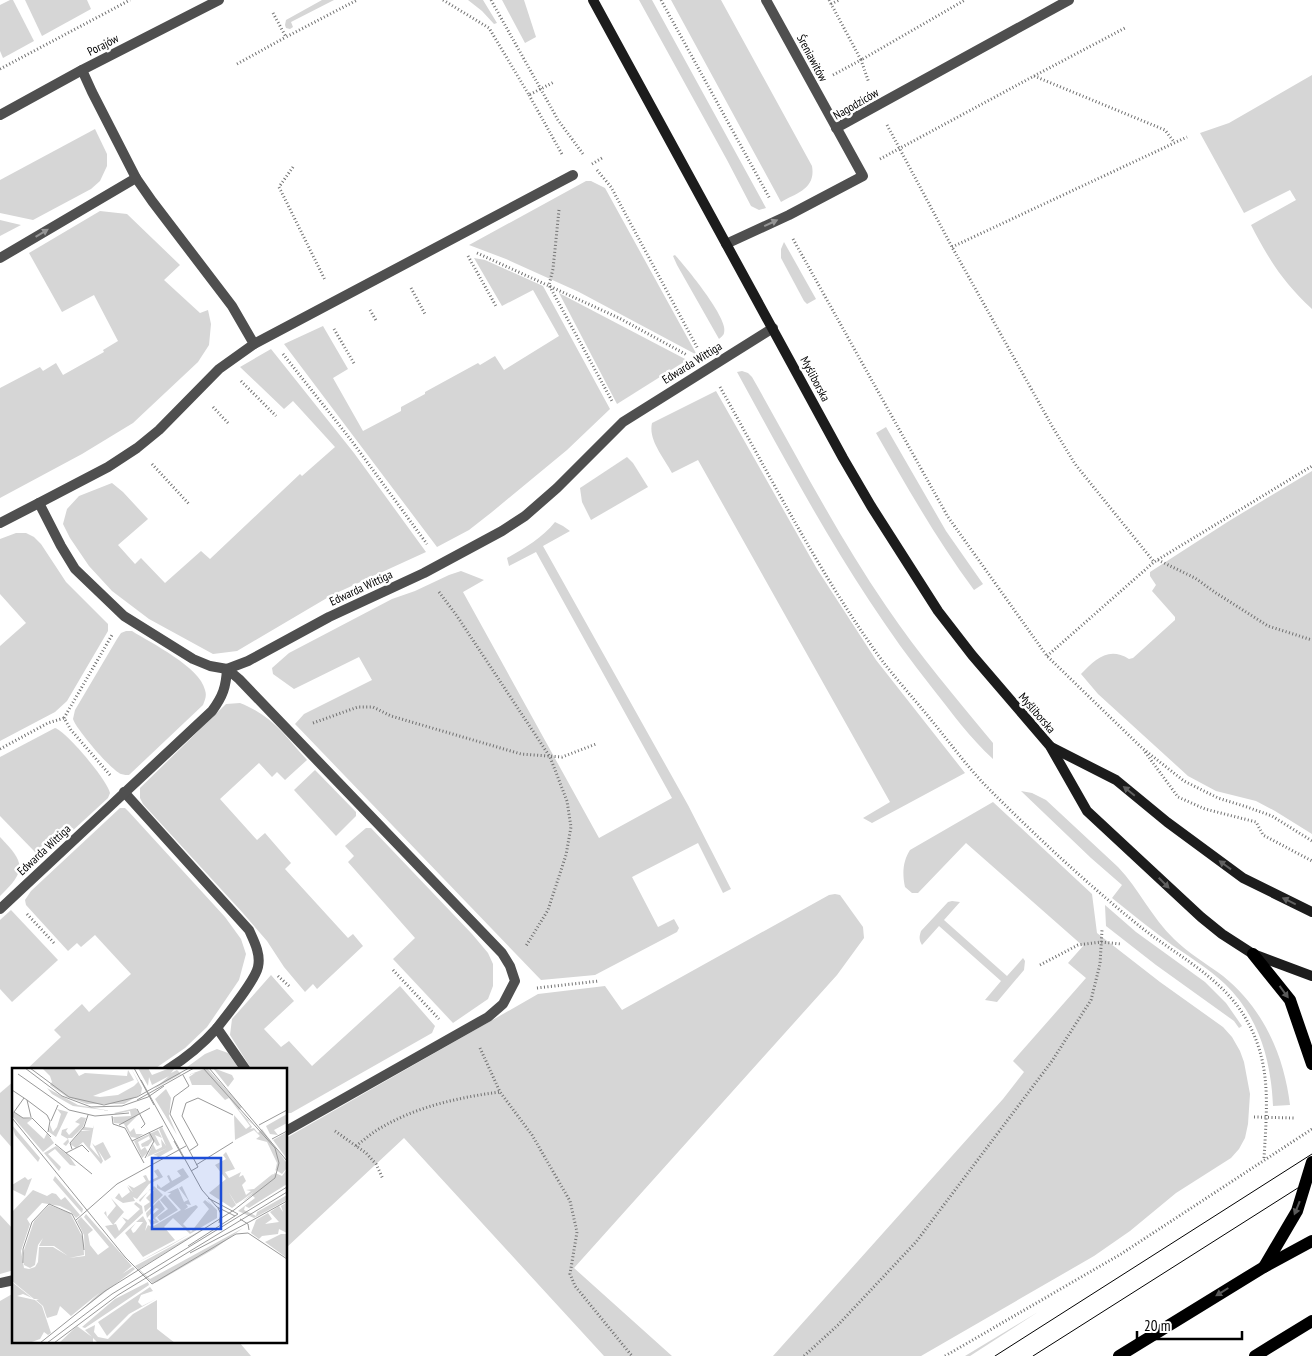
<svg xmlns="http://www.w3.org/2000/svg" width="1312" height="1356" viewBox="0 0 1312 1356" font-family="'PT Sans Narrow',sans-serif">
  <style>
    .green { fill: #d6d6d6 }
    .lines { fill: none; stroke-linecap: round; stroke-linejoin: round }
    .path { stroke: #717171; stroke-width: 3; stroke-dasharray: 1 2.5; stroke-linecap: butt }
    .lane { stroke: #4f4f4f; stroke-width: 10 }
    .street { stroke: #4f4f4f; stroke-width: 10 }
    .secondary { stroke: #1c1c1c; stroke-width: 10 }
    .primary { stroke: #000; stroke-width: 12 }
    .tram { stroke: #000; stroke-width: 1 }
    .oneway { fill: #959595 }
    .oneway2 { fill: #606060 }
    .oneway3 { fill: #595959 }
    .labels { text-anchor: middle; stroke-width: 5; stroke-linejoin: round; paint-order: stroke }
    .street-label { font-size: 12px; fill: #000; stroke: #fff }
    .inset-road { fill: none; stroke: #999; stroke-width: 1 }
    .view { fill: #1d4ed8; fill-opacity: 0.15; stroke: #1d4ed8; stroke-width: 2.5 }
    .inset-edge { fill: none; stroke: #000; stroke-width: 2.5 }
  </style>
  <rect width="100%" height="100%" fill="#fff"/>
  <g class="green">
    <polygon points="10,0 13,0 34,41 3,58 0,51 0,5"/>
    <polygon points="25,0 87,0 91,9 42,36"/>
    <polygon points="322,0 334,0 291,22 293,27 290,29 286,28 285,25 286,20"/>
    <polygon points="468,0 483,0 497,23 494,24 482,11"/>
    <polygon points="502,0 524,0 536,37 525,43"/>
    <polygon points="639,0 652,0 766,208 759,210 751,206 727,160"/>
    <path d="M671,0H721L812,166C816,189 797,193 781,202Z"/>
    <path d="M1312,75V309C1283,282 1269,260 1251,225L1296,200L1290,190L1244,213L1200,133L1229,123Z"/>
    <polygon points="95,129 107,154 107,166 100,181 91,189 33,220 0,213 0,180"/>
    <polygon points="586,181 591,181 605,188 697,355 579,292 506,259 469,245"/>
    <polygon points="100,211 127,214 180,265 164,280 200,313 208,310 211,324 209,345 198,362 133,423 82,454 0,498 0,388 40,367 43,371 56,363 63,375 104,352 103,350 118,341 94,295 62,312 29,253"/>
    <polygon points="0,220 21,225 0,236"/>
    <polygon points="784,242 816,299 807,304 804,301 781,258 781,249"/>
    <path d="M675,255C685,266 730,320 724,333C724,335 720,338 719,339L677,265L673,256Z"/>
    <polygon points="474,258 485,260 543,286 610,409 567,450 492,512 469,530 437,547 284,344 323,326 348,369 333,378 363,431 401,411 401,407 425,394 425,392 478,363 480,365 495,356 504,370 559,336 533,290 502,306"/>
    <polygon points="559,293 687,360 617,404"/>
    <polygon points="271,349 354,453 426,552 332,595 237,651 213,654 149,619 112,591 89,566 70,538 63,524 67,509 79,496 112,483 123,492 148,519 118,545 135,564 141,558 165,583 201,551 210,559 300,474 302,476 335,447 293,401 284,409 240,367"/>
    <path d="M742,371L748,373L752,377C796,454 836,533 886,606C919,655 956,698 993,743V759C970,738 952,713 933,689C855,591 797,482 737,372Z"/>
    <path d="M716,391L817,569L876,660L965,773L872,823L863,818L890,802L698,460L672,473C664,458 648,440 652,423Z"/>
    <path d="M886,427L946,531L983,584L974,590C937,540 907,487 876,433Z"/>
    <polygon points="627,457 633,463 648,487 591,520 582,502 580,488"/>
    <path d="M1312,471V834L1275,811L1256,801L1216,791L1188,776L1098,694L1081,674C1095,660 1108,646 1129,659L1133,658L1175,620V617L1152,591L1156,585L1150,576V572L1229,521Z"/>
    <path d="M555,522L563,526L570,531L543,546L688,805L731,889L723,893L698,843L632,877L658,927L674,919L679,928L677,932L595,975L541,980L295,724L304,714L372,680L359,657L294,689L273,674L272,668L289,653L392,599L415,591L449,575L461,571L484,580L463,592L599,838L672,798L536,552L509,566L507,558C525,548 542,538 555,522Z"/>
    <polygon points="16,533 26,533 34,537 41,544 66,582 108,624 108,631 67,701 55,712 0,741 0,646 26,623 0,594 0,539"/>
    <path d="M126,631H132C151,643 200,667 205,690C207,696 205,700 203,705L129,775C127,775 124,775 121,774C112,771 76,729 73,719L75,710L117,639L121,633Z"/>
    <path d="M240,703C273,716 284,735 307,760L285,780L277,772L272,777L259,763L220,799L257,840L265,833L291,863L285,869L348,938L353,934L363,946L317,989L313,984L305,992L284,967L267,941L242,912L143,804L140,798V788L226,704Z"/>
    <path d="M55,728C67,732 107,780 110,793L108,798L57,845L43,854L35,852L0,816V757Z"/>
    <polygon points="315,770 356,812 356,816 336,836 294,790"/>
    <path d="M1021,791L1032,793L1046,800L1118,867C1139,889 1152,918 1174,939C1188,953 1207,964 1223,976C1263,1008 1284,1055 1290,1105L1273,1106C1271,1060 1259,1017 1225,984C1209,969 1190,957 1172,945C1152,930 1132,914 1112,898L1122,885L1091,858Z"/>
    <path d="M993,802L1092,894L1097,933L1160,982L1223,1027L1232,1037L1240,1051L1244,1062L1250,1094L1248,1124L1245,1138L1239,1149L1231,1158L1176,1193L1130,1231L1094,1256L921,1356H773L1003,1099L1024,1072L1013,1061L1086,978L1068,963L1083,946L966,843L918,893H912L905,887C902,873 903,861 910,850Z"/>
    <polygon points="120,808 125,808 129,812 225,917 241,939 246,954 239,980 207,1027 185,1048 153,1070 26,1070 61,1037 54,1030 82,1004 89,1012 131,974 95,935 81,947 77,943 68,951 26,905 25,900 31,891"/>
    <polygon points="366,828 371,828 472,934 488,953 493,964 493,986 488,999 453,1023 393,959 415,938 348,862 354,856 345,846"/>
    <path d="M0,837C25,863 27,870 0,896Z"/>
    <polygon points="835,894 840,895 863,927 864,938 837,975 574,1268 672,1356 604,1356 404,1138 286,1248 286,1138 538,994 605,986 622,1010 829,895"/>
    <path d="M952,901L960,902L944,920L1007,976L1023,958L1025,961L1024,970L997,1002L985,1000L1001,981L939,926L922,945C919,940 919,937 921,931L948,902Z"/>
    <polygon points="1105,905 1136,932 1205,982 1226,1003 1242,1026 1239,1028 1234,1021 1156,965 1106,926"/>
    <polygon points="11,910 58,960 12,1002 0,989 0,920"/>
    <polygon points="271,975 294,1001 264,1029 281,1047 289,1041 312,1066 400,986 435,1026 432,1033 291,1113 286,1113 286,1070 252,1070 230,1035 232,1019"/>
    <polygon points="217,1049 228,1053 240,1070 183,1070 205,1054"/>
    <polygon points="14,1081 14,1150 0,1134 0,1093"/>
    <polygon points="0,1215 14,1230 14,1270 0,1274"/>
    <polygon points="14,1293 14,1342 239,1342 251,1356 0,1356 0,1301"/>
    <polygon points="1038,1312 970,1356 965,1356"/>
  </g>
  <g class="lines">
    <g class="path">
      <polyline points="443,0 489,28 529,95 554,82"/>
      <polyline points="491,0 558,120 583,154"/>
      <polyline points="661,0 770,199"/>
      <polyline points="829,0 861,60 965,0"/>
      <polyline points="831,4 839,0"/>
      <polyline points="273,13 286,37 357,0"/>
      <polyline points="237,64 286,37"/>
      <polyline points="0,69 130,0"/>
      <polyline points="833,75 861,60 869,83"/>
      <polyline points="1034,76 1125,28"/>
      <polyline points="529,95 563,156"/>
      <polyline points="887,125 952,247 1052,426 1075,464 1154,562"/>
      <polyline points="880,159 1034,76 1165,130 1174,142"/>
      <polyline points="592,164 602,158"/>
      <polyline points="293,167 279,187 325,280"/>
      <polyline points="597,170 611,187 698,349"/>
      <polyline points="559,210 553,269 549,285 612,401"/>
      <polyline points="793,239 948,517 1047,656 1142,748 1184,781 1218,798 1247,807 1272,816 1312,841"/>
      <polyline points="952,247 1187,137"/>
      <polyline points="477,253 619,318 687,355"/>
      <polyline points="468,256 497,308"/>
      <polyline points="411,288 425,314"/>
      <polyline points="370,310 377,322"/>
      <polyline points="334,329 355,365"/>
      <polyline points="283,354 351,440 427,544"/>
      <polyline points="241,381 276,416"/>
      <path d="M720,387C769,474 814,563 871,645C889,672 912,696 932,721C951,744 968,768 989,789C1036,836 1085,882 1137,924C1171,952 1213,972 1239,1008C1273,1057 1267,1103 1264,1159"/>
      <polyline points="213,407 228,423"/>
      <polyline points="152,464 189,504"/>
      <polyline points="1158,560 1195,578 1216,593 1268,626 1312,640"/>
      <polyline points="439,592 457,616 550,757 567,801 571,827 566,855 548,910 526,946"/>
      <polyline points="1047,656 1154,562 1312,466"/>
      <polyline points="313,723 358,707 373,707 391,716 521,754 562,757 596,744"/>
      <polyline points="0,749 48,723 64,718"/>
      <polyline points="1145,752 1178,797 1205,809 1256,822 1263,835 1312,861"/>
      <polyline points="110,775 71,730 64,718 112,635"/>
      <polyline points="27,914 54,943"/>
      <polyline points="1040,965 1078,945 1101,942 1121,944"/>
      <polyline points="393,970 439,1019"/>
      <polyline points="278,976 289,986"/>
      <polyline points="537,988 599,981"/>
      <polyline points="480,1048 500,1092 532,1135 570,1201 577,1232 570,1274 575,1286 632,1356"/>
      <polyline points="1254,1117 1294,1118"/>
      <polyline points="335,1131 366,1153 376,1164 383,1179"/>
      <path d="M356,1146C365,1139 374,1131 384,1126C419,1106 461,1097 500,1092"/>
      <polyline points="804,1356 838,1325 916,1242 1052,1061 1091,1000 1100,964 1102,930"/>
      <polyline points="945,1356 1121,1254 1312,1129"/>
    </g>
    <g class="lane">
      <polyline points="82,70 92,92 136,178 152,201 232,306 254,344 219,369 159,430 137,448 108,467 39,503 61,546 75,569 124,616 193,659 210,666 227,669 239,679 502,953 510,966 515,981 503,1004 488,1017 286,1131"/>
      <polyline points="0,258 136,178"/>
      <polyline points="254,344 573,175"/>
      <polyline points="0,523 39,503"/>
      <polyline points="227,669 248,661 329,617 424,573 502,531 525,516 557,488 623,422 773,328"/>
      <path d="M124,792L249,930C254,941 261,954 258,967C255,981 226,1016 217,1028"/>
      <path d="M0,909L212,711C223,696 226,687 227,669"/>
      <path d="M167,1070C186,1058 202,1045 217,1028L246,1070"/>
      <polyline points="0,1283 14,1280"/>
    </g>
    <g class="street">
      <polyline points="0,115 82,70 219,0"/>
      <polyline points="836,128 1069,0"/>
      <polyline points="726,244 789,215 863,176 766,0"/>
    </g>
    <g class="secondary">
      <polyline points="593,0 843,458 871,506 938,611 972,655 1050,746 1087,811 1201,917 1222,934 1253,954 1312,976"/>
      <polyline points="1051,747 1116,780 1167,822 1243,878 1312,912"/>
    </g>
    <g class="primary">
      <polyline points="1253,954 1290,1000 1312,1064"/>
      <polyline points="1264,1267 1297,1211 1312,1162"/>
      <polyline points="1119,1356 1264,1267 1312,1241"/>
      <polyline points="1255,1356 1312,1321"/>
    </g>
    <g class="tram">
      <polyline points="995,1356 1312,1154"/>
      <polyline points="1033,1356 1312,1179"/>
    </g>
  </g>
  <defs><path id="oneway-solid" d="M-6-.8H1V-3.2L6.5 0L1 3.2V.8H-6Z" transform="scale(1.25)"/></defs>
  <g class="oneway">
    <use href="#oneway-solid" transform="translate(771 223) rotate(-25)"/>
    <use href="#oneway-solid" transform="translate(42 233) rotate(-31)"/>
  </g>
  <g class="oneway2">
    <use href="#oneway-solid" transform="translate(1129 791) rotate(-141)"/>
    <use href="#oneway-solid" transform="translate(1225 865) rotate(-144)"/>
    <use href="#oneway-solid" transform="translate(1164 883) rotate(45)"/>
    <use href="#oneway-solid" transform="translate(1289 901) rotate(-154)"/>
  </g>
  <g class="oneway3">
    <use href="#oneway-solid" transform="translate(1284 992) rotate(54)"/>
    <use href="#oneway-solid" transform="translate(1297 1208) rotate(112)"/>
    <use href="#oneway-solid" transform="translate(1222 1292) rotate(148)"/>
  </g>
  <g class="labels">
    <g class="street-label">
      <text transform="translate(103 45) rotate(-27)" y="4">Porajów</text>
      <text transform="translate(812 58) rotate(62)" y="4">Śreniawitów</text>
      <text transform="translate(856 104) rotate(-30)" y="4">Nagodziców</text>
      <text transform="translate(692 363) rotate(-32)" y="4">Edwarda Wittiga</text>
      <text transform="translate(815 379) rotate(62)" y="4">Myśliborska</text>
      <text transform="translate(361 588) rotate(-25)" y="4">Edwarda Wittiga</text>
      <text transform="translate(1037 713) rotate(49)" y="4">Myśliborska</text>
      <text transform="translate(44 850) rotate(-43)" y="4">Edwarda Wittiga</text>
    </g>
  </g>
  <g transform="translate(12 1068)">
    <rect width="275" height="275" fill="#fff"/>
    <path d="M30,0H62L67,8L73,5L115,8L116,2L122,12L81,28L88,29L106,27L122,18L126,14L119,0L130,20L129,26L112,36H75L55,29L38,17L40,14L38,8ZM126,0H136L140,7L158,0H163L159,5L165,2L169,6L142,21L157,8L140,17L137,9L136,18ZM195,0L230,39L227,42L240,56L235,52L240,59L238,61L242,60L246,65L250,61L274,94L275,100L270,106L264,102L255,114L229,133L224,136L216,123L224,137L220,140L197,125L214,111L203,97L214,91L211,87L214,84L223,101L213,104L217,110L229,104L227,109L231,107L234,113L230,117L234,127L239,123L234,122L242,121L263,104L265,95L255,74L244,71L248,68L242,62L223,72L222,47L234,61L238,58L217,30L213,32L199,17H180L177,9L183,5L176,7ZM201,0L220,7L222,11L216,19ZM35,20L66,37L99,43L61,38L40,26ZM154,21L159,30L157,48L165,67L143,31ZM124,40L127,46L115,58L118,64L122,60L124,66H131L125,70L119,69L112,56L102,55L101,49L119,48L118,43L104,46L102,45ZM45,41L56,44L44,69L37,64L38,57L41,64L45,59L49,46ZM0,43L11,50L20,51L15,55L32,71L35,65L42,75L31,84L0,48ZM275,46V55L262,62L266,67L258,66L254,58ZM69,49L74,50L71,59L60,70H56L57,74L54,78L51,76L56,71L49,67L50,62L56,60L54,63L57,67L68,56L63,54ZM0,57L28,90L26,94L3,67ZM82,57L78,79L88,90L80,75L83,78L91,74L99,89L93,93L86,82L91,93L89,96L71,74L64,80L58,76L69,63H79L70,62L72,59L81,60ZM150,59L161,81L138,94L146,88L141,87L155,80L135,89L141,76L144,82L150,79L149,71L154,78L147,61ZM146,62L150,70L143,67L148,77L145,78L141,72L136,78L130,79L129,76L138,71L137,68L126,74L129,82L133,79L136,84L130,90L122,73ZM275,64L274,86L275,91L261,72ZM44,78L57,88L64,98L58,97L43,81L36,86L49,99L47,103L32,85ZM171,100L177,109L153,124L145,120V116L149,120L158,114L155,108L157,107L160,113L169,108L165,103ZM146,101L151,109L137,116L125,131L121,129L123,133L111,135L103,130L107,125L110,130L118,124L115,118L121,124L116,117L122,120L134,113L131,108L134,107L137,113L146,109L142,103ZM275,101V116L237,140L233,138L232,142L244,148L245,144L275,127V132L242,150L226,143L243,130L240,127L230,134L263,105L270,108ZM43,108L71,141L70,145L41,112ZM13,109L16,112L20,110L13,128L1,122L0,117ZM142,118L151,127L133,144L132,138L138,134L134,130L142,122L138,121L128,134L127,132ZM170,118L179,137L174,136L176,139L172,142L184,137L186,139L171,156L179,164L197,141L191,134L188,137L193,132L199,137L194,131L205,142V150L156,179L123,196L178,166L161,150L152,159L163,172L131,189L113,165L124,155L119,161L121,165L123,164L131,154H124L131,148L135,155L133,163L136,157L140,159L169,142L156,128L159,125H155L166,120L172,134L176,132L167,120ZM21,122L35,128L40,125L44,126L49,132L53,129L68,147L64,150L58,143L48,138L30,135L15,151L18,156L9,183L12,200L17,201L23,199L26,194L27,179H41L56,188L42,178H27L31,170L26,177L23,197L18,200L12,197L11,185L22,153L37,137L58,145L71,170L72,187L57,190L73,188L72,167L65,153L69,149L81,162L76,166L78,177L86,187L97,179L72,149L74,146L120,198L59,248L48,238L45,247L35,250L31,238L24,232L27,231H22L0,213V144ZM153,127L166,142L148,153L145,149L156,141L148,132ZM99,130L112,144L101,157L92,145L94,143L95,149L104,138ZM147,132L153,141L143,150L147,154L139,157L136,151L143,153L139,148L147,141L144,140L135,150L134,145ZM124,134L130,138L131,145L103,171L93,158L104,156L107,163L114,154L110,149L116,152L128,141L122,136ZM275,134V165L267,161L266,166L250,168L247,171L239,165L244,152L256,145L260,151L253,156L267,154L258,144L267,138L271,144L269,138ZM195,159L127,201L138,211L231,160L202,181L145,214L140,215L123,198ZM269,166H275V190L253,174ZM121,199L123,201L118,205L67,244L101,212ZM0,214L20,230L11,226L5,228L23,232L30,238L39,265L36,267L32,264L28,271L17,275H0ZM136,214L137,217L73,260L70,259L103,231ZM138,219L141,223L129,227L126,234L130,238L144,231L117,246L95,268L86,254ZM145,232V261L163,275H86L81,270V275H47L65,258L80,269L73,262L83,257L82,264L86,269L96,271L121,246Z" fill="#d6d6d6"/>
    <path class="inset-road" d="M13,0L50,28L79,39L110,38L136,29L152,18M18,0L57,29L92,37L125,29L177,0M122,0L142,37M197,0L275,93M6,6L57,42L83,48L117,45M171,7L177,18L162,29L158,46L186,99L179,103M129,12L190,122L205,139L223,148M0,22L15,32L19,49M12,30L2,44L11,50H20L39,69M15,32L35,47L38,53L36,64M125,32L182,0M125,41L133,56L129,60M100,48L101,56L113,60L120,73L151,58M0,50L113,189L140,216L224,166L236,165M39,53L46,37M107,57L138,40M247,57L275,42M260,71L275,63M120,73L132,95M162,73L171,89M43,76L80,106M60,81L58,75L72,59L76,47M177,83L186,77L170,48L174,35L186,30L221,47M54,85L70,77L77,84M133,90L142,73L137,64M184,97L221,74M196,130L226,146M206,140L209,146L207,155M228,151L236,156L237,162M64,152L105,116L174,78M239,153L275,133M236,165L275,191M176,178L226,146M178,185L239,153M11,195V181L20,154L37,136L60,146L70,165L72,182M28,275L93,223L222,142L263,110L267,95L263,80L191,0M35,275L100,226L275,119M42,275L106,227L275,124"/>
    <path class="view" d="M140,90H209V161H140Z"/>
    <rect width="275" height="275" class="inset-edge"/>
  </g>
  <path d="M1137 1331v8h105v-8" fill="none" stroke="#000000" stroke-width="2.5"/>
  <text x="1144" y="1331" font-size="15" fill="#000000" stroke="#ffffff" stroke-width="4" paint-order="stroke">20 m</text>
</svg>
